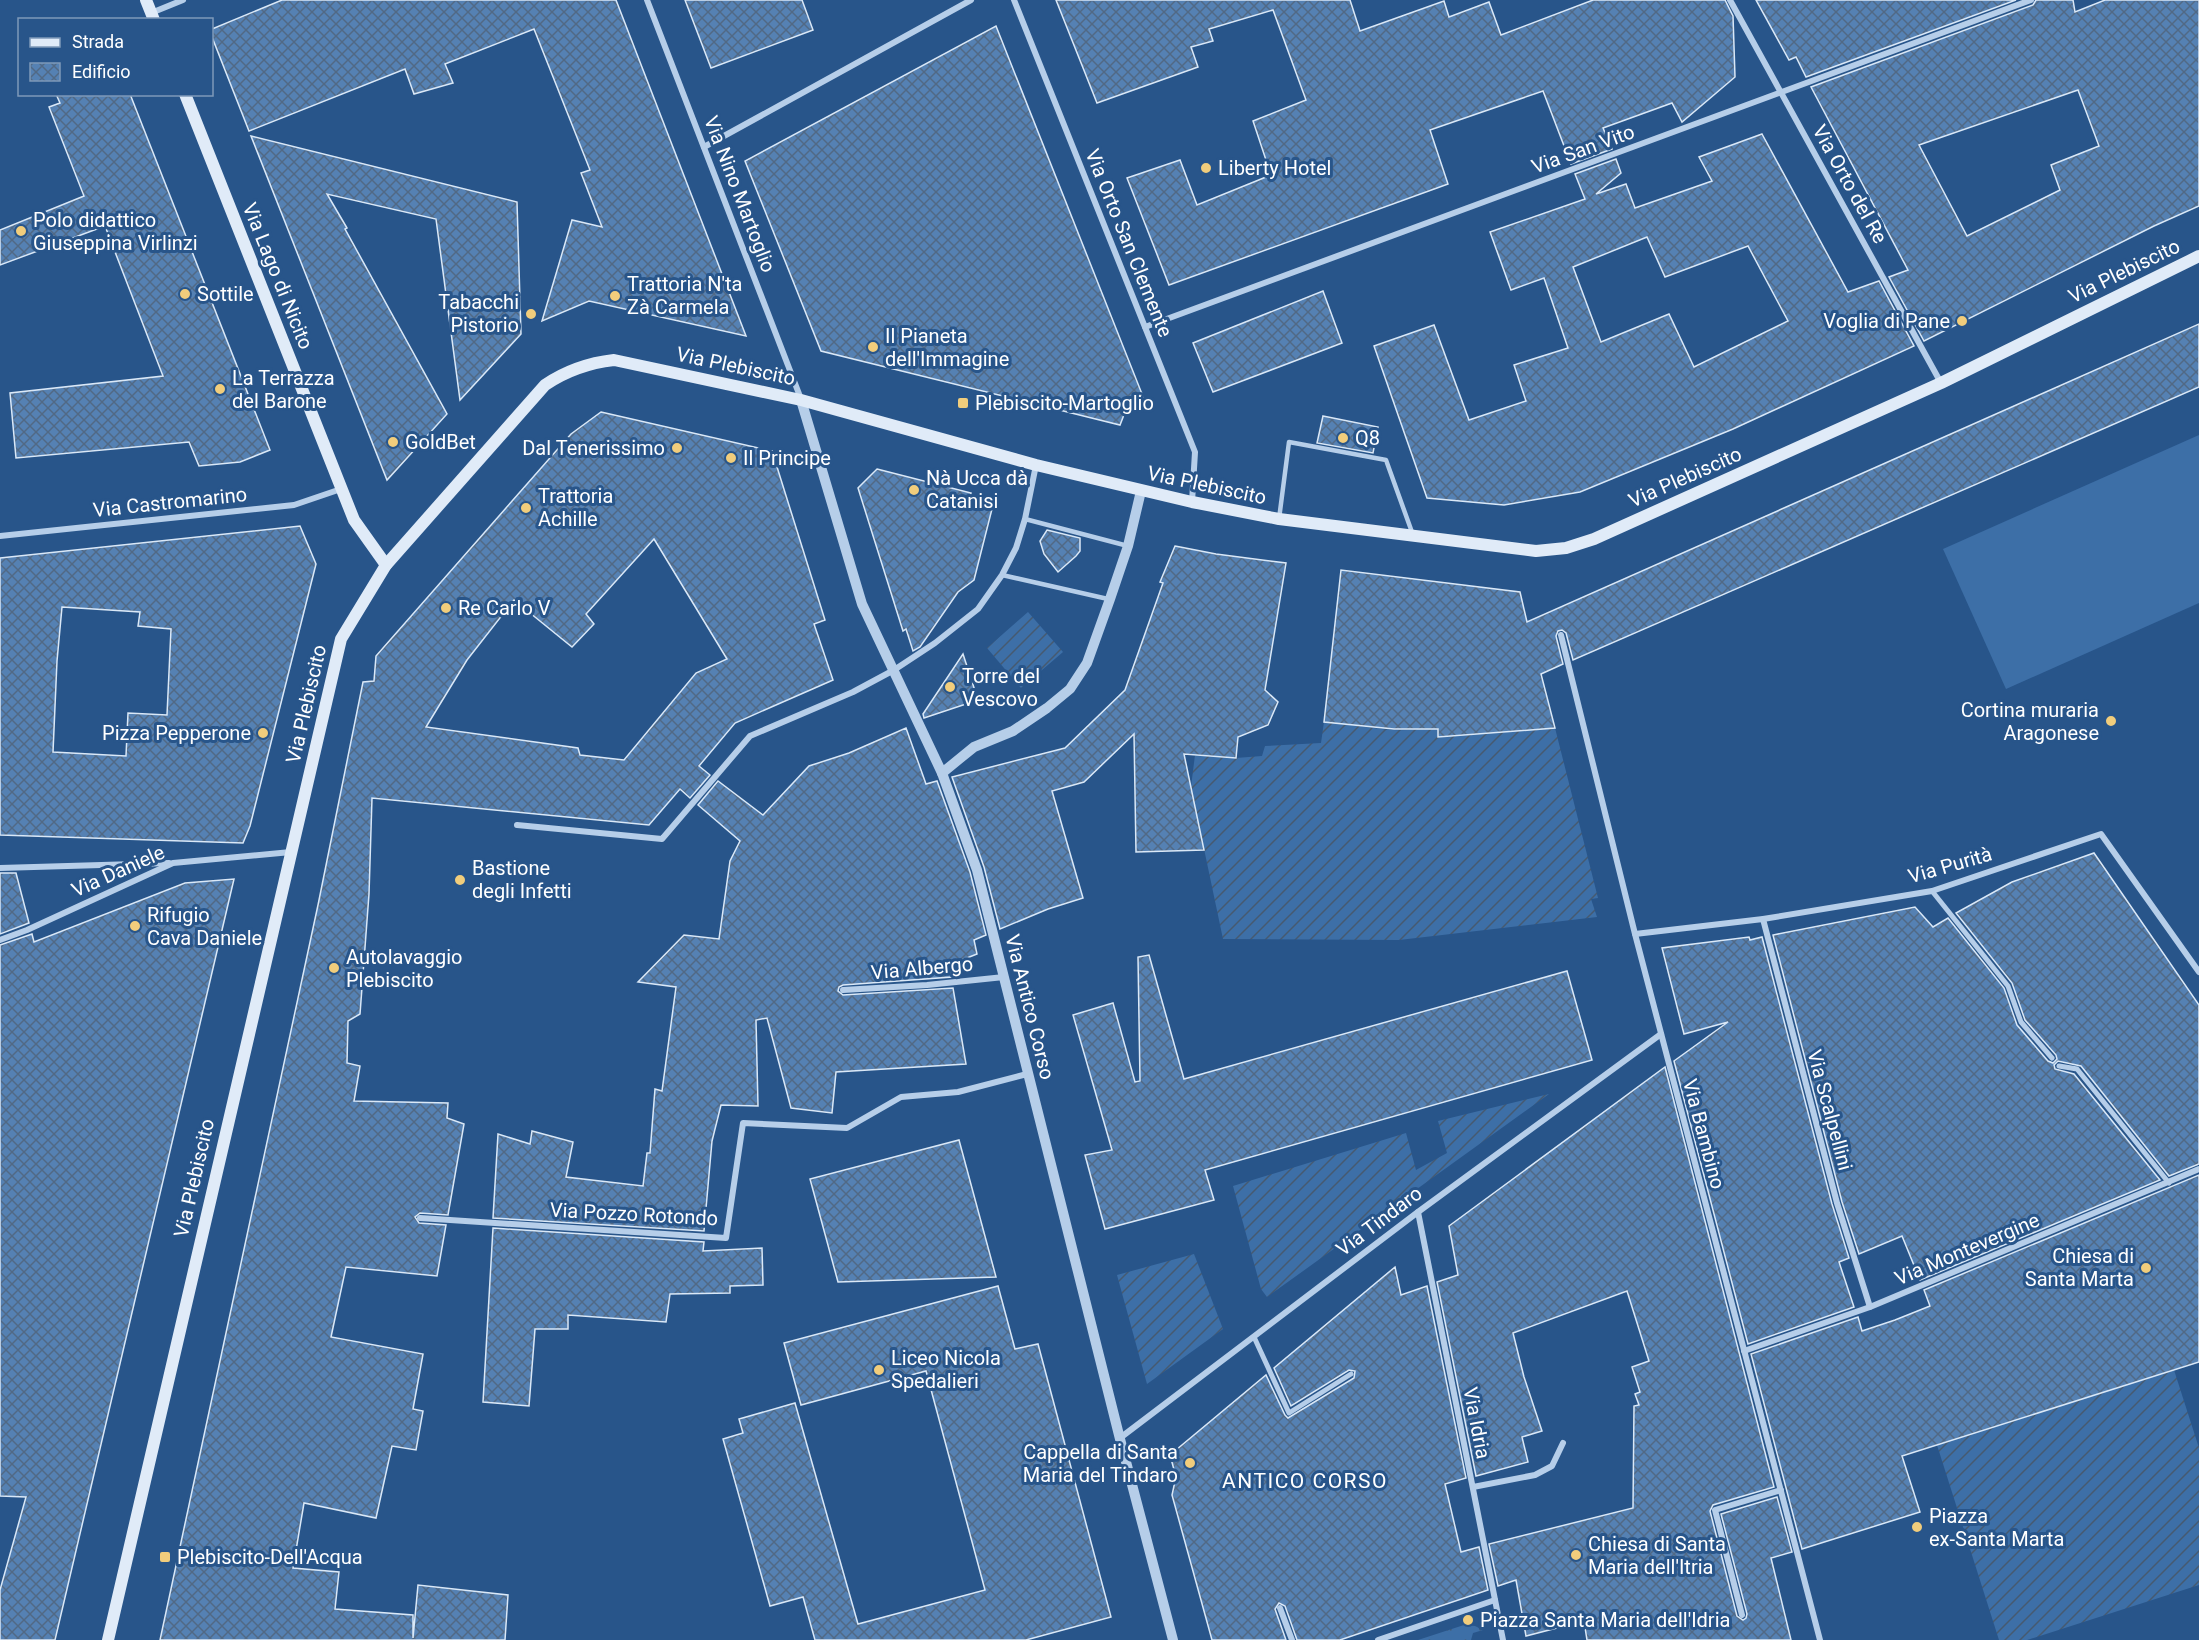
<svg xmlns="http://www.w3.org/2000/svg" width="2199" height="1640" viewBox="0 0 2199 1640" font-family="Roboto,sans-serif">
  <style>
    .park { fill: url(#park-tufts) }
    .garden { fill: url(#garden-furrows) }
    .pitch { fill: #3d6fa7 }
    .building { fill: url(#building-cross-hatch); stroke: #dae8f7; stroke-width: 1.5; fill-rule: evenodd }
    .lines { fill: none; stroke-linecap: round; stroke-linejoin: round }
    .service { stroke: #b6cee9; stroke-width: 4.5 }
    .pedestrian { stroke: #b6cee9; stroke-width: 5 }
    .minor { stroke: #b6cee9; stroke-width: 6 }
    .tertiary { stroke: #b6cee9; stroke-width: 10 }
    .secondary { stroke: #e0ebf8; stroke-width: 12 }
    .poi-dot { fill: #f1cd7c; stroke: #28558a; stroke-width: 2 }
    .labels { text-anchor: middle; stroke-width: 6; stroke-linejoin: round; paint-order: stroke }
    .street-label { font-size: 20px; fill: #fff; stroke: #28558a }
    .poi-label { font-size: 20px; fill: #fff; stroke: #28558a; text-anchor: start }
    .neighbourhood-label { font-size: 21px; letter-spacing: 1.5px; fill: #fff; stroke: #28558a }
  </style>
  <defs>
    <pattern id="park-tufts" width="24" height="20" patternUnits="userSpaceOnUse" patternTransform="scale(1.5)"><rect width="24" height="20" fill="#3d6fa7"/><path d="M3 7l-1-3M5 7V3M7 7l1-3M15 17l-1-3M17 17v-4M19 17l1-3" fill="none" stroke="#465a70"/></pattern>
    <pattern id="garden-furrows" width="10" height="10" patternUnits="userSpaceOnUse" patternTransform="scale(1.5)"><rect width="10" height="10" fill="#3d6fa7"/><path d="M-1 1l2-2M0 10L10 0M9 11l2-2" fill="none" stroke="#465a70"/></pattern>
    <pattern id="building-cross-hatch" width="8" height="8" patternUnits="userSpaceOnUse" patternTransform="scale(1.5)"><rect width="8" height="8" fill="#5581b3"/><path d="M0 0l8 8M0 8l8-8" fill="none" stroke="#516985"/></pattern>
  </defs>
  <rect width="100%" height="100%" fill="#28558a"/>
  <polygon class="park" points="1464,1625 1475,1626 1483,1630 1473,1633 1471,1640 1418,1640"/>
  <g class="garden">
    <polygon points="1028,612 1063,652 1021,688 987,648"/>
    <path d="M1324,722C1358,723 1399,738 1431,725L1555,728L1598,898L1591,899L1597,917L1399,940L1223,939L1191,787L1195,755L1236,758L1262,756L1265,746L1321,743Z"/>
    <polygon points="1549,1094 1267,1297 1261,1289 1233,1186 1406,1133 1416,1170 1447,1153 1438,1121"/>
    <polygon points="1194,1254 1223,1329 1147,1384 1117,1275"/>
    <polygon points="2174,1370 2199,1448 2199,1585 2027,1640 1999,1640 1937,1445"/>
  </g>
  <polygon class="pitch" points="2199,435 2199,603 2006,689 1943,549"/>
  <g class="building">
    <polygon points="282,0 616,0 746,336 589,301 542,321 572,220 602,227 581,173 590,170 534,29 445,64 453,83 414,94 405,69 249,131 212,37 212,29"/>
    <polygon points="685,0 802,0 813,30 711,68"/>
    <polygon points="1056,0 1350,0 1360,31 1444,1 1449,17 1489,2 1501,35 1593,0 1725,0 1733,16 1735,77 1682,122 1672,103 1603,128 1612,149 1571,164 1543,91 1430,130 1448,184 1169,285 1127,178 1180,160 1197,205 1271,175 1253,121 1306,100 1273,10 1209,29 1213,41 1191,47 1198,67 1097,103"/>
    <polygon points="1756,0 2016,0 1806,77 1796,57 1789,60"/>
    <path d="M2036,0H2073L2075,12L2105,0H2199V206L2154,226L1924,341L1889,277L1908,270L1811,87L2033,5ZM2078,90L2099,146L2051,165L2060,190L1967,236L1919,145Z"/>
    <polygon points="996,26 1144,399 1127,407 1120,425 821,351 745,161"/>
    <polygon points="56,94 130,94 270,450 240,462 199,466 189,442 16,458 10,393 163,376 105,226 0,265 0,230 84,196 49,107 60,103"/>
    <path d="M1762,134L1848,292L1879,281L1914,346L1733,429L1580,492L1504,505L1427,498L1374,346L1434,325L1469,420L1526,401L1514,365L1568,348L1544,278L1511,290L1490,232L1585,199L1575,174L1616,159L1621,173L1596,194L1626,184L1635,208L1712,181L1699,157ZM1647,237L1665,277L1748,246L1788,321L1694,367L1669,314L1601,342L1573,267Z"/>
    <polygon points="251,136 517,202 521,334 460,400 436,219 327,194 347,228 345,229 447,414 387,480"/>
    <polygon points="1323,291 1342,343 1213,392 1193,343"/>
    <polygon points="2199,324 2199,387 1573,660 1566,633 1562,630 1558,631 1556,636 1563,664 1541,674 1555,728 1438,737 1438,729 1394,729 1324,722 1341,570 1520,592 1527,622"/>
    <path d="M601,412L772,451L825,620L814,624L833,680L735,723L699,766L710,775L690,798L680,789L649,825L372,798L369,894L360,1014L348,1021L347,1063L360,1066L354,1101L448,1103L447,1118L464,1124L448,1215L420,1213L415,1217L419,1223L446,1225L437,1276L346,1267L331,1337L423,1354L413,1409L423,1411L416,1450L392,1446L376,1518L304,1503L293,1568L339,1572L335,1609L413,1615V1638L418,1585L508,1595L505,1640H160L318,905L363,682L374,681L376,656L571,434ZM654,539L727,659L696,673L624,760L580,755L578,748L426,727L467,660L514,600L572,647L594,624L586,614Z"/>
    <polygon points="1323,416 1378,427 1373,453 1317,443"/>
    <polygon points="877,469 971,493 969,501 993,505 974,580 958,592 920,647 913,651 906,629 903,631 858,488"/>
    <path d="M300,526L316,564L250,826L243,843L0,835V558ZM62,607L140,612L138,626L171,629L167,715L128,713L126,756L53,752L57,661Z"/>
    <polygon points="1047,530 1080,538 1080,551 1076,556 1058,572 1044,554 1040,541"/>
    <polygon points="1175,546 1216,554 1286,563 1265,690 1278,702 1268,725 1238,737 1236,758 1184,754 1204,850 1136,852 1134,734 1084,782 1052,791 1083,898 1048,909 1000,929 984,867 952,777 1065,748 1125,690 1163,583 1160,582"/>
    <polygon points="963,654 978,700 924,718 923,714"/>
    <polygon points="906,728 926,784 937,781 970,872 986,935 974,940 977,954 949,965 952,977 843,985 839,987 838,991 843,995 953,988 966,1064 836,1072 832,1113 791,1108 767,1018 756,1020 758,1106 721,1105 712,1141 704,1231 493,1218 498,1134 530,1144 532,1131 573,1142 566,1177 643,1186 647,1153 650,1153 655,1089 662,1091 676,987 638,982 684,935 719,939 730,861 740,841 698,805 718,781 763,815 809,766 849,753"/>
    <polygon points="2094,853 2199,1005 2199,1164 2169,1176 2081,1066 2058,1061 2054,1065 2055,1069 2074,1074 2160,1180 1920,1280 1902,1236 1859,1254 1842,1202 1773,935 1915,907 1933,927 1948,918 2004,988 2017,1025 2048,1061 2053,1063 2057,1059 2056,1055 2025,1020 2012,983 1956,913 2012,882"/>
    <polygon points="0,873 16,873 29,923 0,934"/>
    <polygon points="234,879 55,1640 0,1640 0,1590 26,1497 0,1496 0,945 32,934 34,942 185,883"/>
    <polygon points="1749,937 1750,940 1762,937 1832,1204 1849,1258 1839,1262 1854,1307 1748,1344 1674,1061 1728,1022 1684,1034 1662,948"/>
    <polygon points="1149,955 1184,1079 1567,971 1592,1060 1205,1170 1214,1200 1105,1229 1085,1155 1112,1150 1073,1015 1113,1003 1135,1082 1140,1081 1138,957"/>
    <polygon points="1665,1067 1774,1487 1713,1505 1710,1511 1737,1616 1743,1620 1746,1618 1747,1614 1721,1514 1777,1497 1792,1552 1771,1558 1791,1640 1587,1640 1584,1621 1526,1636 1516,1580 1498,1586 1489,1544 1633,1508 1634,1406 1639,1405 1635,1394 1640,1392 1632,1367 1649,1361 1627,1291 1513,1333 1524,1377 1542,1431 1522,1437 1528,1462 1476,1476 1437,1282 1458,1275 1449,1226"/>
    <polygon points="959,1140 996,1277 838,1282 810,1179"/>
    <polygon points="2199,1175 2199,1362 1902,1456 1920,1512 1802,1549 1751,1354 1858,1317 1862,1331 1895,1320 1930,1306 1924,1290"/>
    <polygon points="493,1228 704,1242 703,1251 762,1248 763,1285 730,1286 730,1293 670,1294 666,1322 568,1315 568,1329 535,1329 529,1406 483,1402"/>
    <polygon points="1395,1267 1401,1295 1427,1286 1466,1478 1445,1484 1461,1552 1479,1547 1488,1590 1340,1640 1297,1640 1285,1606 1279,1603 1275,1609 1286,1640 1212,1640 1172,1495 1176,1477 1170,1455 1266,1375 1285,1415 1288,1418 1354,1378 1355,1371 1349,1370 1291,1406 1274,1368"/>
    <polygon points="998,1286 1015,1349 1038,1344 1111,1617 1026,1640 815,1640 803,1597 770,1606 723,1439 743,1433 739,1419 795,1403 858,1624 985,1590 926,1371 801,1405 784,1343"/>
  </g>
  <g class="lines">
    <g class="service">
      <polyline points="1025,519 1128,546"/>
      <polyline points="1279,519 1289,442 1386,460 1413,535"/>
      <polyline points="1002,575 1108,599"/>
    </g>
    <g class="pedestrian">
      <polyline points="1932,891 2008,986 2021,1022 2052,1058"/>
      <polyline points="2059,1066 2077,1069 2169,1183"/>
      <polyline points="1254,1337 1289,1413 1351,1374"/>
    </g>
    <g class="minor">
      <polyline points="647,0 801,399"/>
      <polyline points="1014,0 1195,452 1192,502"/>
      <polyline points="1730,0 1941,383"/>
      <polyline points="151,13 183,0"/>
      <polyline points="704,147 971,0"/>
      <polyline points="1145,327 2031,0"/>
      <polyline points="0,536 294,505 341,489"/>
      <polyline points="1561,635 1635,934 1820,1640"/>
      <polyline points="517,825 662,839 750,736 853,692 894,670 935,643 978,609 1002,575 1016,548 1025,519 1036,465"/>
      <polyline points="0,868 169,863"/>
      <polyline points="1763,919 1837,1203 1870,1307"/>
      <polyline points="1635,934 1763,919 1932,891 2101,834 2199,972"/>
      <polyline points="0,940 27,930 173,863 291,852"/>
      <polyline points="843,990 927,985 1004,977"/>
      <polyline points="1418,1212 1503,1640"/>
      <polyline points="420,1218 726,1238 743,1123 847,1128 901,1097 958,1092 1027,1074"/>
      <polyline points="1744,1351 1870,1307 2199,1169"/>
      <polyline points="1120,1438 1418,1212 1661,1034"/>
      <polyline points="1473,1487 1535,1475 1552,1466 1563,1443"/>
      <polyline points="1280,1608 1292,1640"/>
      <polyline points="1742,1615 1715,1510 1781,1490"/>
      <polyline points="1378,1640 1495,1600"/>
    </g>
    <g class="tertiary">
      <polyline points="801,400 862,604 942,773 977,870 1120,1439 1173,1640"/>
      <polyline points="942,773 974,747 1013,731 1047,708 1070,689 1087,663 1110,599 1128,546 1141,491"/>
    </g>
    <g class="secondary">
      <polyline points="146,0 154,20"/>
      <polyline points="185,94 354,520 386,565"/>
      <path d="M108,1640L341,639L386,565L545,385C567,370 588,363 614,360L801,400L1036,465L1192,502L1279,519L1536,551L1566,548L1594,539L1941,383L2199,256"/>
    </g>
  </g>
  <g class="poi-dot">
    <circle cx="1206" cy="168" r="6"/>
    <circle cx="21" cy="231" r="6"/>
    <circle cx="185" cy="294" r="6"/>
    <circle cx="615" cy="296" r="6"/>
    <circle cx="531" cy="314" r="6"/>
    <circle cx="1962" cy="321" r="6"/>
    <circle cx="873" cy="347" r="6"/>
    <circle cx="220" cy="389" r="6"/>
    <rect x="957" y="397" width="12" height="12" rx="3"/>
    <circle cx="1343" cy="438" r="6"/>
    <circle cx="393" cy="442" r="6"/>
    <circle cx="677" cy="448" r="6"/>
    <circle cx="731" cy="458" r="6"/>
    <circle cx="914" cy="490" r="6"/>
    <circle cx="526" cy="508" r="6"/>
    <circle cx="446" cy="608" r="6"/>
    <circle cx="950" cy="687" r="6"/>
    <circle cx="2111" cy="721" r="6"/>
    <circle cx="263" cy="733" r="6"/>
    <circle cx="460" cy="880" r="6"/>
    <circle cx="135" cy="926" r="6"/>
    <circle cx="334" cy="968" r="6"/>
    <circle cx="2146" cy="1268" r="6"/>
    <circle cx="879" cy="1370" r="6"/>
    <circle cx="1190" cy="1463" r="6"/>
    <circle cx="1917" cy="1527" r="6"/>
    <circle cx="1576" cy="1555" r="6"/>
    <rect x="159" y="1551" width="12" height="12" rx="3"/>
    <circle cx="1468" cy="1620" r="6"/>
  </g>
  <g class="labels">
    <g class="street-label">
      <text transform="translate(1583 149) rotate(-20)" y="7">Via San Vito</text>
      <text transform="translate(1850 184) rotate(61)" y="7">Via Orto del Re</text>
      <text transform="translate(740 194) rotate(69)" y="7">Via Nino Martoglio</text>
      <text transform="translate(1129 243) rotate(68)" y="7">Via Orto San Clemente</text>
      <text transform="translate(2124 271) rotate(-26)" y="7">Via Plebiscito</text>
      <text transform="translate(278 276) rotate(68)" y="7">Via Lago di Nicito</text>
      <text transform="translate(736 366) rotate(12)" y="7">Via Plebiscito</text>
      <text transform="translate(1685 477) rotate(-24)" y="7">Via Plebiscito</text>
      <text transform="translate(1207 485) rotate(12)" y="7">Via Plebiscito</text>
      <text transform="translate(170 502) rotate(-6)" y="7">Via Castromarino</text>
      <text transform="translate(306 704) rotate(-77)" y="7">Via Plebiscito</text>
      <text transform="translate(1950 865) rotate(-16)" y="7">Via Purità</text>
      <text transform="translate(118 871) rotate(-24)" y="7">Via Daniele</text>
      <text transform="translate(922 968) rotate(-5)" y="7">Via Albergo</text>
      <text transform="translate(1030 1007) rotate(76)" y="7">Via Antico Corso</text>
      <text transform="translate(1830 1110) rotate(75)" y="7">Via Scalpellini</text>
      <text transform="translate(1704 1134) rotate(75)" y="7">Via Bambino</text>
      <text transform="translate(194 1178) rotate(-77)" y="7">Via Plebiscito</text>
      <text transform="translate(634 1214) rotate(3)" y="7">Via Pozzo Rotondo</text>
      <text transform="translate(1379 1221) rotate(-37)" y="7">Via Tindaro</text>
      <text transform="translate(1967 1249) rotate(-23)" y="7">Via Montevergine</text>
      <text transform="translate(1477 1423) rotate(79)" y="7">Via Idria</text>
    </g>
    <g class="poi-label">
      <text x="1218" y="175">Liberty Hotel</text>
      <text x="33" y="227">Polo didattico<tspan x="33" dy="23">Giuseppina Virlinzi</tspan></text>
      <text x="627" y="291">Trattoria N'ta<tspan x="627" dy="23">Zà Carmela</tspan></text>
      <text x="197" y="301">Sottile</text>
      <text x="519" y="309" text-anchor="end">Tabacchi<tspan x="519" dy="23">Pistorio</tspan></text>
      <text x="1950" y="328" text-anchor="end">Voglia di Pane</text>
      <text x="885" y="343">Il Pianeta<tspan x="885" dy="23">dell'Immagine</tspan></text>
      <text x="232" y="385">La Terrazza<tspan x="232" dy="23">del Barone</tspan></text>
      <text x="975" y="410">Plebiscito-Martoglio</text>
      <text x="1355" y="445">Q8</text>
      <text x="405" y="449">GoldBet</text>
      <text x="665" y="455" text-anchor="end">Dal Tenerissimo</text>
      <text x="743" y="465">Il Principe</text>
      <text x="926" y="485">Nà Ucca dà<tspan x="926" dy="23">Catanisi</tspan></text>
      <text x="538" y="503">Trattoria<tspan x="538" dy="23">Achille</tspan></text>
      <text x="458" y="615">Re Carlo V</text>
      <text x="962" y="683">Torre del<tspan x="962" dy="23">Vescovo</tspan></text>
      <text x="2099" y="717" text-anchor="end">Cortina muraria<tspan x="2099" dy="23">Aragonese</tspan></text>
      <text x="251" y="740" text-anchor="end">Pizza Pepperone</text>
      <text x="472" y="875">Bastione<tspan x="472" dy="23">degli Infetti</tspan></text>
      <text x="147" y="922">Rifugio<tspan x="147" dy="23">Cava Daniele</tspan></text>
      <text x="346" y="964">Autolavaggio<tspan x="346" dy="23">Plebiscito</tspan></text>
      <text x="2134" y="1263" text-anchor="end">Chiesa di<tspan x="2134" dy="23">Santa Marta</tspan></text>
      <text x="891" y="1365">Liceo Nicola<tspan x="891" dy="23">Spedalieri</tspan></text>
      <text x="1178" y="1459" text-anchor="end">Cappella di Santa<tspan x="1178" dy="23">Maria del Tindaro</tspan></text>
      <text x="1929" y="1523">Piazza<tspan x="1929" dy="23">ex-Santa Marta</tspan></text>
      <text x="1588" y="1551">Chiesa di Santa<tspan x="1588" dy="23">Maria dell'Itria</tspan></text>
      <text x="177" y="1564">Plebiscito-Dell'Acqua</text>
      <text x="1480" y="1627">Piazza Santa Maria dell'Idria</text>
    </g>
    <g class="neighbourhood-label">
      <text x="1305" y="1488">ANTICO CORSO</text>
    </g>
  </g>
  <rect x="18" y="18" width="195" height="78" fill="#28558a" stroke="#7e99b9" stroke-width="1.5"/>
  <rect x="30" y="38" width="30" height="9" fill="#e0ebf8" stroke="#7e99b9" stroke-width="1.5"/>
  <text x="72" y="48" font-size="18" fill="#ffffff">Strada</text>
  <rect x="30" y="63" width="30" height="18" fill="url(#building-cross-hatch)" stroke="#7e99b9" stroke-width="1.5"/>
  <text x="72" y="78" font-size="18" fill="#ffffff">Edificio</text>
</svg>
